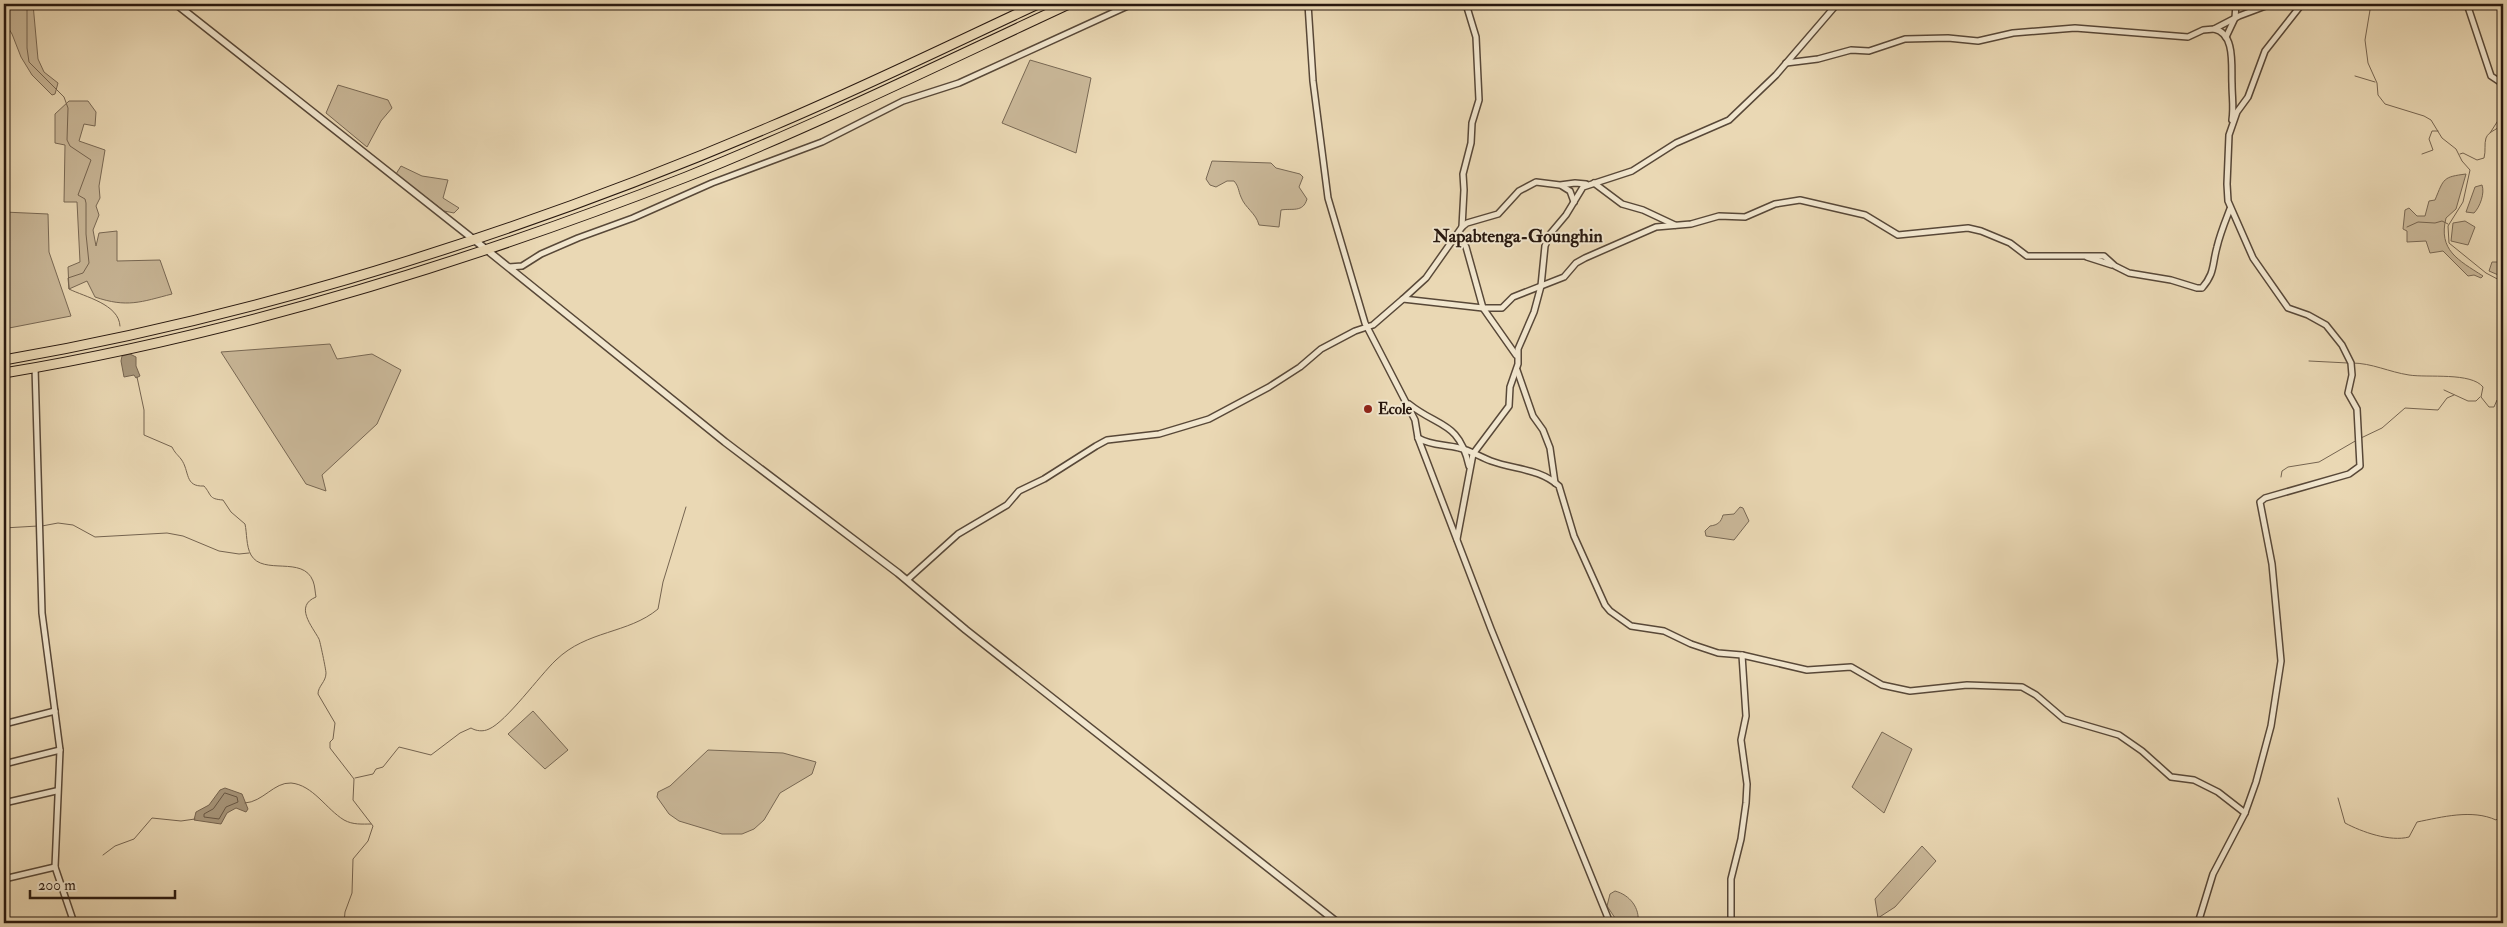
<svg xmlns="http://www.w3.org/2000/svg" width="2507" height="927" viewBox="0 0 2507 927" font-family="'IM FELL Double Pica',serif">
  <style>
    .green { fill: #c9b798; stroke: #786854 }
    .water { fill: #a8977c; stroke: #756450 }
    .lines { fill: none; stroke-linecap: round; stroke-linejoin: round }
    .shore { stroke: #685846; stroke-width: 1 }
    .stream { stroke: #756450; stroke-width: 1 }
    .minor-casing { stroke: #584838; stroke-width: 8 }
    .tertiary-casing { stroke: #584838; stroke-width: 9 }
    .trunk-casing { stroke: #28180f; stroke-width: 11 }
    .minor { stroke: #f1e6ce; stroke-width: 5 }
    .tertiary { stroke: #f1e6ce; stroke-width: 6 }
    .trunk { stroke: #ead8b4; stroke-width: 9 }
    .poi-dot { fill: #8f2418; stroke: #f1e6ce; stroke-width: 2 }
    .labels { text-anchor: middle; stroke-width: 4; stroke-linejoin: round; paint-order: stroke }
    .poi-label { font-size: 15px; font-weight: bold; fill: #28180f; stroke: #f1e6ce; text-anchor: start }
    .quarter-label { font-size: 18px; font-weight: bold; fill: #28180f; stroke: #f1e6ce }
  </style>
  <rect width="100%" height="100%" fill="#ead8b4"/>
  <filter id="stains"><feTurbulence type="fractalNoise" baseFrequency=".004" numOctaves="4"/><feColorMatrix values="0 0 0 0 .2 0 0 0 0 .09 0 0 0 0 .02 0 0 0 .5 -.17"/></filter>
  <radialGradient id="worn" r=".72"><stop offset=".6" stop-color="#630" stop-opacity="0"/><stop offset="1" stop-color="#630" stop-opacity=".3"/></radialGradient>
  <g class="green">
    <polygon points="5,4 33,4 38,59 44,72 58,83 55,94 52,95 32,75 21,57 12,34 4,21"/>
    <polygon points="1030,60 1091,78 1076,153 1002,123"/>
    <polygon points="338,85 388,100 392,108 381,121 367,147 326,113"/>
    <path d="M69,101H88L96,112L95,126L84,124L79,141L105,150L99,186L100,198L96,206L99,215L93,230L96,246L99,233L117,231V261L160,260L172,294C141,302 127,308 95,297L87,281L69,289L68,267L80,262L77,202H64L65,145L55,143V114Z"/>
    <path d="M1212,161L1271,163L1276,168L1300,174L1303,177L1299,187L1307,199C1303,213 1292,208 1281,210L1279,227L1259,225C1256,213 1245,208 1241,197C1238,190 1239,187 1234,181H1227L1216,187L1210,185L1206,179Z"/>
    <polygon points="401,166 422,176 448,180 443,198 459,208 454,213 444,211 396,174"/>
    <path d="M2466,174L2456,209L2446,218C2438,250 2458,260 2483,276L2481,278L2474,275L2468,276L2443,251L2430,253L2426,241L2407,242V231L2403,229L2405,210L2409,208L2417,216H2425L2429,201L2435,200C2444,178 2443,177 2466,174Z"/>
    <path d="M2482,185C2485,193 2480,207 2474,213L2466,212L2475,187Z"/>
    <polygon points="4,212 48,214 49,252 71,316 4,329"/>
    <polygon points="2465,221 2475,227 2468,245 2451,241 2453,223"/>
    <polygon points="2492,262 2503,262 2503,277 2489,271"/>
    <polygon points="330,344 337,359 372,354 401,370 377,424 322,475 326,491 306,484 221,352"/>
    <path d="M1740,507L1743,508L1749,521L1734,540L1706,536L1705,531L1710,526C1718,525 1721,522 1723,515L1734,514Z"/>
    <polygon points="533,711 568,750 545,769 508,734"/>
    <polygon points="1882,732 1912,749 1884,813 1852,787"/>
    <polygon points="708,750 783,753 816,762 812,774 780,793 764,820 754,829 742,834 722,834 679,821 669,814 657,797 658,792 670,786"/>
    <polygon points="1922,846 1936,861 1895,907 1878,918 1875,899"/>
    <path d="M1615,891C1630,895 1640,908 1638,923H1629L1622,918H1615L1607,906L1610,894Z"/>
  </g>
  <g class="water">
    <polygon points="130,354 136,357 136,366 140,376 136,378 134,375 124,377 121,361 122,356"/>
    <polygon points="225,788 242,794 248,809 246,812 236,808 227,813 221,824 194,820 196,812 209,805 220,790"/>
  </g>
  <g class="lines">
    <polygon class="shore" points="225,793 237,797 238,802 226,807 219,819 204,817 204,814 213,809"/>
    <g class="stream">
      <path d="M27,4V48L29,62L64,97L68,108L67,140L70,146L91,160L78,195L85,199L86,203V234L89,263L83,273L68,278L69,289C85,297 119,304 120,326"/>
      <polyline points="2369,4 2370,10 2365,40 2368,63 2377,83 2378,95 2385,104 2424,116 2431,120 2442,138 2456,149 2462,161 2470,170 2463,202 2448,226 2449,243 2486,273 2503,282"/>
      <polyline points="2355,76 2375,82"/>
      <polyline points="2490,133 2499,119"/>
      <polyline points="2422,154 2433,150 2429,139 2432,131 2438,131"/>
      <path d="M2460,154L2463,153L2477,160L2484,158C2486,151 2484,144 2486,138C2489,130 2500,130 2503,122"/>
      <polyline points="2407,227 2418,222 2435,223 2442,221 2448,224"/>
      <polyline points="2309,361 2348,363"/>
      <path d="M2352,363C2372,363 2389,372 2409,375C2428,378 2471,372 2483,387L2481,397L2489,407H2494L2497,400L2503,404"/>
      <path d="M137,377L144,410V435L172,447C175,453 177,454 181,459C190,471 184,487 204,486C212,495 208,499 223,500L231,512L245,524C247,533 246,546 251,555C263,576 303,555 313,581C315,586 315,592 316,597C294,606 312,626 319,639C320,641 326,670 326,673C326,682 318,686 318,694L335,723L333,739L330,742V748L354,779L353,800L373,826L368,841L353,859L352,893L345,912L344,923"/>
      <polyline points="2444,390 2468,401 2476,401 2480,397"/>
      <polyline points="2361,438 2382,428 2405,408 2438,410 2447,398 2454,395"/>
      <polyline points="2281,477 2282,471 2288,467 2319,462 2357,440"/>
      <polyline points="42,526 58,523 73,525 95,537 167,533 183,536 219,551 239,554 249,553"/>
      <polyline points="4,528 38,526"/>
      <path d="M355,778L373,774L376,769L383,767L399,747L431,755L460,733L471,728C476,731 483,732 489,729C506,722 540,675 556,660C587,630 628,634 658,609L663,582L686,507"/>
      <path d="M2338,798L2345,823C2362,832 2390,842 2409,837L2417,822C2442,817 2472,809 2496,820L2503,814"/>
      <path d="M245,803C263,802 274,782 291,783C313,785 326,809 344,820C353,825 362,824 371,824"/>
      <polyline points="103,855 115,846 134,839 152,818 181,821 195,819"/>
    </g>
    <defs>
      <g id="minor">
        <polyline points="1308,4 1313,81 1328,198 1365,323 1415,420 1418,438 1491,629 1610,923"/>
        <polyline points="2467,4 2491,76 2503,84"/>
        <path d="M2214,29C2236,33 2231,68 2232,84C2232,97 2234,107 2232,120"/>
        <polyline points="2226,37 2235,18 2236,4"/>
        <polyline points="1786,63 1818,59 1851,50 1869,51 1905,39 1948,38 1978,41 2013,33 2075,28 2188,37 2203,30 2214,29 2239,16 2271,4"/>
        <polyline points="1594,183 1622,204 1643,210 1675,225"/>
        <polyline points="1562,186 1570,191 1574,202"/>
        <polyline points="1462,227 1464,190 1463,174 1471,143 1472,123 1479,100 1476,37 1466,4"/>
        <polyline points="1459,233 1466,247 1483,308 1516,355"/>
        <polyline points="2087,257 2112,265"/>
        <polyline points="509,267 522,266 541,254 578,238 633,218 712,183 822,142 903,101 959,83 1132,4"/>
        <polyline points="1403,299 1426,278 1462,227 1467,223 1498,214 1519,191 1536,182 1560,185 1575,183 1586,184"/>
        <polyline points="35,367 42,613 60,750 55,867 74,923"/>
        <polyline points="1517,370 1533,416 1543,430 1550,448 1555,483"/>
        <path d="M1409,404C1439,428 1459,421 1469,466"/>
        <path d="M1418,438C1432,446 1444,444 1459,448C1470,450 1480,457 1491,461C1515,470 1539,468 1559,486L1574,536L1605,605L1610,611L1631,626L1664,631L1691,644L1718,653L1742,655L1807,670L1851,667L1882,685L1910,691L1967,685L2022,687L2036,695L2064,719L2119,735L2142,751L2171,777L2194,780L2218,792L2245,813"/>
        <polyline points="1457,539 1473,454 1509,406 1510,387 1518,364 1518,349 1534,312 1541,286 1545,246 1550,234 1566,215 1583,187 1632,171 1676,143 1729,120 1776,75 1837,4"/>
        <path d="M907,580L958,534L1007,505L1019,491L1044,479L1096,446L1107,440L1159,434L1209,419L1269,387L1300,367L1321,349L1355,331L1373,325L1403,299L1483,308H1502L1513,297L1564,277L1576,263L1585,258L1656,227L1691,224L1719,216L1745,217L1775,204L1800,200L1865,215L1898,235L1968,228L1981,231L2010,243L2027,256H2104L2115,266L2129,273L2171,280L2197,288H2202C2215,273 2212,265 2217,247C2220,234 2225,222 2230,209"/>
        <polyline points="4,724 55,711"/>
        <polyline points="4,764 60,750"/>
        <polyline points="4,803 56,791"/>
        <polyline points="4,879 55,867"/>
        <polyline points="1731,923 1731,879 1741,839 1746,803 1747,784 1741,740 1746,716 1742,655"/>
        <polyline points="2198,923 2213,874 2245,813 2256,782 2271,726 2281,661 2272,564 2260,502 2265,498 2349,474 2360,466 2357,409 2348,393 2352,375 2351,363 2342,345 2326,325 2308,315 2288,308 2253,258 2228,201 2227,184 2229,135 2237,112 2248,97 2265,51 2302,4"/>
      </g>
      <polyline id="tertiary" points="176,4 487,250 725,442 898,573 966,630 1338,923"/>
      <g id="trunk">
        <path d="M4,360C268,314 526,231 772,126C862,88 950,45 1038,4"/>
        <path d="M4,373C237,334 466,263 686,177C816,125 942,63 1069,4"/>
      </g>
    </defs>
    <use href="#minor" class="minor-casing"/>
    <use href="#tertiary" class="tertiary-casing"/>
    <use href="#trunk" class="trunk-casing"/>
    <use href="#minor" class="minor"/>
    <use href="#tertiary" class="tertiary"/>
    <use href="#trunk" class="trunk"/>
  </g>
  <circle class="poi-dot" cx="1368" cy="409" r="5"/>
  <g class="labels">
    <g class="poi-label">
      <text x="1378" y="414">Ecole</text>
    </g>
    <g class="quarter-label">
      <text x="1518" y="242">Napabtenga-Gounghin</text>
    </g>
  </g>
  <rect width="2507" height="927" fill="none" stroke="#ead8b4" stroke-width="20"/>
  <rect x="5" y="5" width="2497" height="917" fill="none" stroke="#28180f" stroke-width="2.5"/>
  <rect x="10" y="10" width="2487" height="907" fill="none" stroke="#28180f"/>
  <path d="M30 890v8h145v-8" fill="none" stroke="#28180f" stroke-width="2.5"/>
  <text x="38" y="890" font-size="15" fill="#28180f" stroke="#f1e6ce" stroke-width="4" paint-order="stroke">200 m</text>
  <rect width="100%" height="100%" filter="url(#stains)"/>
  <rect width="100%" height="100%" fill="url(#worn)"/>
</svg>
